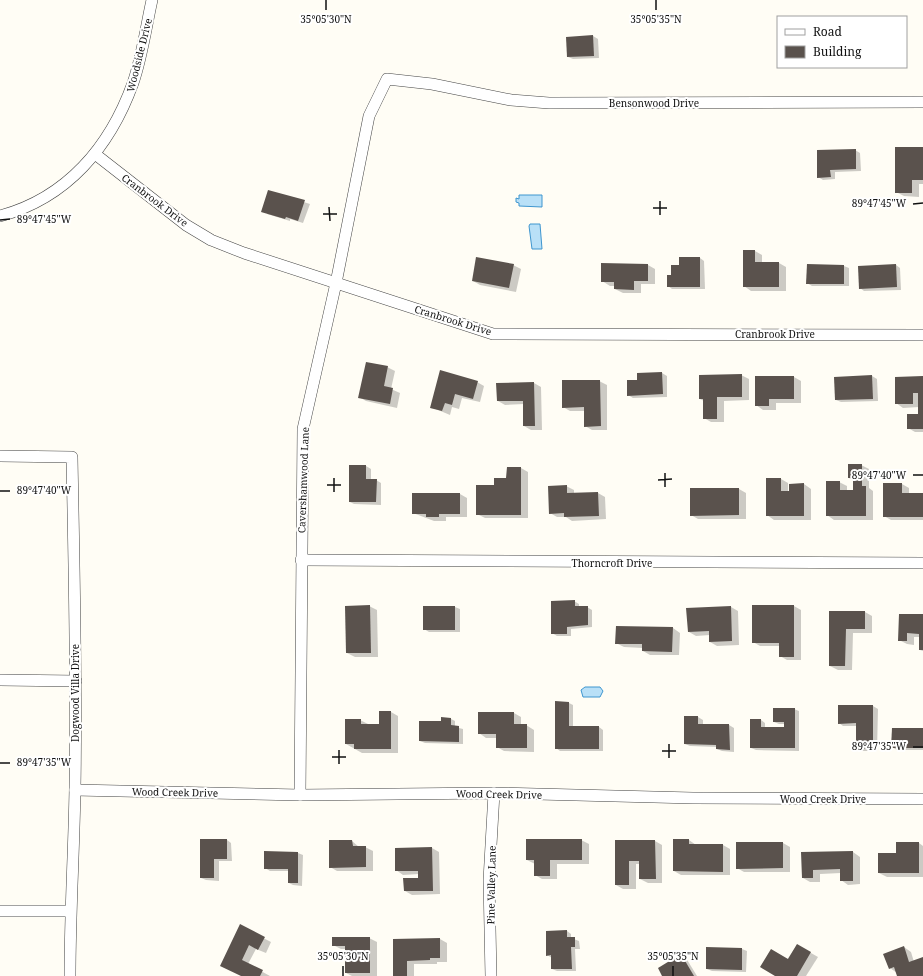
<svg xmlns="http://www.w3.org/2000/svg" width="923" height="976" viewBox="0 0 923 976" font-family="'Noto Serif',serif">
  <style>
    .water { fill: #b9e0f7; stroke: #3f96cf }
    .shadow { fill: #0003 }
    .building { fill: #5a524d }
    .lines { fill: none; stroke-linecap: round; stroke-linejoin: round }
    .minor-casing { stroke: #444; stroke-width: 12 }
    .minor { stroke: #fff; stroke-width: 11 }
    .ticks { fill: none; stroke: #111; stroke-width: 1.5 }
    .labels { text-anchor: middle; stroke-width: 4; stroke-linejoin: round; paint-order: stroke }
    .street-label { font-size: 10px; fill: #111; stroke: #fff }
    .ticks-label { font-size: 10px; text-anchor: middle; fill: #111; stroke: #fff; stroke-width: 4; stroke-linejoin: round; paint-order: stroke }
  </style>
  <rect width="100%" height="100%" fill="#fffdf5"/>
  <g class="water">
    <polygon points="519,195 542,195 542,207 519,206 519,203 516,202 516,198 519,199"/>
    <polygon points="530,224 540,224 542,249 532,249 529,226"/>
    <polygon points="585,687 600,687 603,691 600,697 583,697 581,690"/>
  </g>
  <g class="shadow">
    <polygon points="593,36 598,39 599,58 573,59 568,57"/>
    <polygon points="923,148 923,184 919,184 919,197 904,196 896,192"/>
    <polygon points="855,150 860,153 861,171 835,172 835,179 823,180 818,177"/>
    <polygon points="269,191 310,204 303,223 290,219 290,221 267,214"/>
    <polygon points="755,251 762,255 762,263 779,263 786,267 786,291 751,291 744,286"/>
    <polygon points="700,258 704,261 705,289 672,289 668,286 672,276 680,266"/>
    <polygon points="513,265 521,269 516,292 480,285 473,281"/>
    <polygon points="648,265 655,269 655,284 641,284 641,293 623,293 615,289 615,286 610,286 602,281"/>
    <polygon points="808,265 844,266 849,268 849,286 812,286 807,283"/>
    <polygon points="896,265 900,268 901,290 864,291 860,288"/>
    <polygon points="387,367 395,371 391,389 400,393 397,408 366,401 359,397"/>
    <polygon points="441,371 477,382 484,386 480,402 462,398 459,409 452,407 450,415 431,407"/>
    <polygon points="662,373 667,376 667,397 633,398 628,395 638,381 638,374"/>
    <polygon points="741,375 749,379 749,400 724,401 724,422 711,422 704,418 704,401 700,399"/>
    <polygon points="872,376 877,379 878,401 841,402 836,400"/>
    <polygon points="756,377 794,377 801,381 801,403 776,403 776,410 763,410 756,405"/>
    <polygon points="923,377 923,432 915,432 908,428 919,415 919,407 903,408 896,403"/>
    <polygon points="599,381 607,385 607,430 592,430 585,426 585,411 570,411 563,407"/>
    <polygon points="534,383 541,387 542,430 531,430 524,426 524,404 505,405 498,401"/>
    <polygon points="861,465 869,469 869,488 873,491 873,520 834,520 827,515 839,482 847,486 847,491 854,491 854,481 849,478"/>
    <polygon points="350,466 366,466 371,469 371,480 376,480 381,483 381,505 354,504 350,502"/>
    <polygon points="521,468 528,472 528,518 485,518 477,514 494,486 508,479"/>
    <polygon points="781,479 788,483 788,492 804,484 811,489 811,520 774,520 767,515"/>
    <polygon points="902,484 909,488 909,494 923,494 923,520 891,520 884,516"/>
    <polygon points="566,486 574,490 574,494 598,493 605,497 606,519 572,521 566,517 557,517 550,513"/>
    <polygon points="739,489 746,493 746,519 698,519 691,515"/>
    <polygon points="460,494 467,498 467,517 446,517 446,521 434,521 413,513"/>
    <polygon points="574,601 579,604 579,607 587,607 592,610 592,627 571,629 571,636 557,636 552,633"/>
    <polygon points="369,606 377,610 378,657 355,657 347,653"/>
    <polygon points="794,606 801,610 801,660 787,660 780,656 780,646 760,646 753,642"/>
    <polygon points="455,607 460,609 460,632 429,632 424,629"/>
    <polygon points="731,607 738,611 739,645 717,646 710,642 710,635 696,636 689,632"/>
    <polygon points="830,612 865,612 872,616 872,633 853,633 852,670 838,670 830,666"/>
    <polygon points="923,615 923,651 920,650 920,637 914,637 914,645 907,644 899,640"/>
    <polygon points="673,628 680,633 679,655 650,655 643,651 643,648 624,647 616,643"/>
    <polygon points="569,703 573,705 573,727 599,727 603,730 603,751 560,751 556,748"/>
    <polygon points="839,706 873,706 878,709 877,751 862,751 857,748 857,726 843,726 839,723"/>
    <polygon points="794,709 799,711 799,751 756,750 751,748 761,720 765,723 765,728 785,728 785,724 779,724 774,722"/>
    <polygon points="380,712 391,712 398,716 398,753 362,753 346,744 360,720 368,724 380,725"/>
    <polygon points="514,713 521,717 521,725 526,725 534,730 534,752 504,751 497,747 497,738 486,738 479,733"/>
    <polygon points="685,717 698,717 703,720 703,725 729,725 734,728 734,752 722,751 717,749 717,747 690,746 685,744"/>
    <polygon points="451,719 455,721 455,727 463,729 463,744 425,743 420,741 442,722"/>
    <polygon points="923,729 923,750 897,750 892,747"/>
    <polygon points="227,840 231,843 232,861 219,861 219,881 206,880 201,878"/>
    <polygon points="581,840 589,844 589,864 557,864 557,879 542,879 535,875 535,864 527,860"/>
    <polygon points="689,840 696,845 723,845 730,849 730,875 681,875 674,871"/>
    <polygon points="352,841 359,847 365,847 373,851 373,871 337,871 330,867"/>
    <polygon points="616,841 655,841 662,845 662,883 648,883 640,879 640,864 636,864 636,889 623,889 616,885"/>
    <polygon points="783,843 790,847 790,872 744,872 737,868"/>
    <polygon points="919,843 923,846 923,877 887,877 879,873 897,854"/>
    <polygon points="432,848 439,852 440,894 412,895 405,891 419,879 419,874 403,875 396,870"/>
    <polygon points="265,852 298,853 303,855 302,886 293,885 289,883 289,871 270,871 265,868"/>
    <polygon points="853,852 860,857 860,884 848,885 841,880 841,873 820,874 820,882 810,882 803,878 802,853"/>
    <polygon points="240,926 271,942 266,953 256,949 248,964 270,976 242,976"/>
    <polygon points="567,931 571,934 571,938 579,941 580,949 575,949 576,971 557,971 552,969 552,958 547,955"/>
    <polygon points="369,938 377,942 377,976 352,976 346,973 346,949 341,949 333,945"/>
    <polygon points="440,939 447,943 447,962 437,962 437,964 414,964 414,976 394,976 394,940"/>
    <polygon points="797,945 818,957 806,976 776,976"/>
    <polygon points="904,947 911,952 914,962 923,958 923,976 899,976 897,973 890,968"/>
    <polygon points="707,948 742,949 747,951 746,972 712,971 707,969"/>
    <polygon points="681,955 686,958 697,976 663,976"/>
  </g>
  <g class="building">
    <polygon points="593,35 594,56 567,57 566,37"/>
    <polygon points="895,147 923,147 923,180 912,180 912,193 895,193"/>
    <polygon points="856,149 856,169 830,170 831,177 817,178 817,150"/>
    <polygon points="268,190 305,200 298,221 286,217 285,219 261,212"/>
    <polygon points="743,250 755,250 755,262 779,262 779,287 743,287"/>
    <polygon points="476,257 514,264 509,288 472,281"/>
    <polygon points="679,257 700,257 700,287 667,287 667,275 671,275 671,265 679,265"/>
    <polygon points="601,263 648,264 648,281 634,281 634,290 614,289 614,282 601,282"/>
    <polygon points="807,264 844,265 844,284 806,284"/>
    <polygon points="896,264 897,287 859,289 858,266"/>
    <polygon points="366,362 388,366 384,386 393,388 390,404 358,398"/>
    <polygon points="440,370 478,381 473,399 455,394 452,405 445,403 442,411 430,408"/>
    <polygon points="662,372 663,394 627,396 627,380 637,380 637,373"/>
    <polygon points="742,374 742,397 717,397 717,419 703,419 703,399 699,399 699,375"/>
    <polygon points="872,375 873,399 835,400 834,377"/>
    <polygon points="755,376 794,376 794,399 769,399 769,406 755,406"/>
    <polygon points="923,376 923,429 907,429 907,414 918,414 918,393 913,393 913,404 895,404 895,377"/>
    <polygon points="562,380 600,380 601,426 584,427 584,407 562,408"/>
    <polygon points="534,382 535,426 523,426 523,401 497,401 496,383"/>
    <polygon points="848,464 862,464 862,486 866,486 866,516 826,516 826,481 840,481 840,490 853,490 853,478 848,478"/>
    <polygon points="349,465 366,465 366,479 377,479 376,502 349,502"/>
    <polygon points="507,467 521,467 521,515 476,515 476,485 494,485 494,478 506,478"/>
    <polygon points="766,478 781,478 781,491 789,491 789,484 804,483 804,516 766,516"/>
    <polygon points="883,483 902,483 902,493 923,493 923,517 883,517"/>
    <polygon points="567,485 567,493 598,492 599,516 564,517 564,513 549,514 548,486"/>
    <polygon points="690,488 739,488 739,515 690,516"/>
    <polygon points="412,493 460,493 460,514 439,514 439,517 426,517 426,514 412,514"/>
    <polygon points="575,600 575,606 588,606 588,625 567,627 567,634 551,634 551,601"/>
    <polygon points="370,605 371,653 346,653 345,606"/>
    <polygon points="752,605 794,605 794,657 779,657 779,643 752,643"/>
    <rect x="423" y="606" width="32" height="24"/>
    <polygon points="731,606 732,641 709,642 709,631 688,632 686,608"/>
    <polygon points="829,611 865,611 865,629 846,629 845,666 829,666"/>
    <polygon points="899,614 923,614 923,650 919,650 919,634 907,633 907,641 898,641"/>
    <polygon points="616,626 673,627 672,652 642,651 642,644 615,644"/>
    <polygon points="555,701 569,702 569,726 599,726 599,749 555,749"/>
    <polygon points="838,705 873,705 873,748 856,749 856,723 838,724"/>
    <polygon points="773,708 795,708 795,748 750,748 750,719 761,719 761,727 784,727 784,722 773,722"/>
    <polygon points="379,711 391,711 391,749 354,749 354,744 345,744 345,719 361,719 361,724 379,724"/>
    <polygon points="478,712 514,712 514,724 527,724 527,748 496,748 496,734 478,734"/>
    <polygon points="684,716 698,716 698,724 729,724 730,750 716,749 716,745 684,744"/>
    <polygon points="441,717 451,718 451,725 459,726 459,742 419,741 419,721 441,721"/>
    <polygon points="892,728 923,728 923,748 891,748"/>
    <polygon points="200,839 227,839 227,859 214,859 214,878 200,878"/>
    <polygon points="526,839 582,839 582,860 550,860 550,876 534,876 534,860 526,860"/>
    <polygon points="673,839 689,839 689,844 723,844 723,872 673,871"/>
    <polygon points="329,840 352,840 353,846 366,846 366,867 329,868"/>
    <polygon points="615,840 655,840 656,879 639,879 639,861 629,861 629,885 615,885"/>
    <polygon points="736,842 783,842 783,868 736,869"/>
    <polygon points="896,842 919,842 919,873 878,873 878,853 896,853"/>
    <polygon points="432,847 433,891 404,891 403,878 418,878 418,871 395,871 395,848"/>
    <polygon points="264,851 298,852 298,883 288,883 288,869 264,869"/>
    <polygon points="853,851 853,881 840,881 840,869 813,870 813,878 802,878 801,852"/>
    <polygon points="240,924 265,937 258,950 249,945 242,960 263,970 260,976 241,976 220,966"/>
    <polygon points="567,930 567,937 575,937 575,947 571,947 572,969 551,969 551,955 546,956 546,931"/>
    <polygon points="332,937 370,937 370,973 345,973 345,946 332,946"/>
    <polygon points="440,938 440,958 430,958 430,960 407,961 407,976 393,976 393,939"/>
    <polygon points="797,944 811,952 797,976 775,976 760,967 771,949 788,959"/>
    <polygon points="904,946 909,962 923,957 923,976 897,976 894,967 889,969 883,954"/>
    <polygon points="706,947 742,948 742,970 706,969"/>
    <polygon points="681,954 694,976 662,976 658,968"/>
  </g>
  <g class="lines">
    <defs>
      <g id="minor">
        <polyline points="95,154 186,225 211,240 244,253 493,334 923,335"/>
        <path d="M0,216C67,198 110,147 133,83C142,57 146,27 152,0"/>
        <path d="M0,456L72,457C74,568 77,678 75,788C74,851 70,913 70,976"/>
        <polyline points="301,560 923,563"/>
        <polyline points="0,680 76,681"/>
        <polyline points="75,790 300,795 494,793 693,798 923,799"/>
        <polyline points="300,795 303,429 336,283 369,116 387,79 432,84 511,100 549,103 923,102"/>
        <polyline points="0,911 70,911"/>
        <polyline points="491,976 489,880 494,793"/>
      </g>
    </defs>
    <use href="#minor" class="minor-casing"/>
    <use href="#minor" class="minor"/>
  </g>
  <path class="ticks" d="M326,0V10M656,0V10M660,201V215M913,204L923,203M329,207L330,221M653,208H667M323,214H337M0,220L10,219M665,473V487M913,475H923M334,478V492M658,480L672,479M327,485H341M0,491H10M669,744V758M913,747H923M339,750V764M662,751H676M332,757H346M0,763H10M343,966V976M673,966V976"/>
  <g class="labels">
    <g class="street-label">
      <text transform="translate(139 55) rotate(-76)" y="4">Woodside Drive</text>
      <text x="654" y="107">Bensonwood Drive</text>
      <text transform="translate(155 200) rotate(37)" y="4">Cranbrook Drive</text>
      <text transform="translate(453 320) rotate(17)" y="4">Cranbrook Drive</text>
      <text x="775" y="338">Cranbrook Drive</text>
      <text transform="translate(303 480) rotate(-88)" y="4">Cavershamwood Lane</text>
      <text x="612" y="567">Thorncroft Drive</text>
      <text transform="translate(75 693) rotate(-90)" y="4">Dogwood Villa Drive</text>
      <text transform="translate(175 792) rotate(1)" y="4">Wood Creek Drive</text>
      <text transform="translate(499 794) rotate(1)" y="4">Wood Creek Drive</text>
      <text x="823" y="803">Wood Creek Drive</text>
      <text transform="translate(491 885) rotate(-89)" y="4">Pine Valley Lane</text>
    </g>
  </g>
  <g class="ticks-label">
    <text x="326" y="23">35°05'30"N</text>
    <text x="656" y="23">35°05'35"N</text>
    <text x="879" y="207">89°47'45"W</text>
    <text x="44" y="223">89°47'45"W</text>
    <text x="879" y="479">89°47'40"W</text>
    <text x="44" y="494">89°47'40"W</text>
    <text x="879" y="750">89°47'35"W</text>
    <text x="44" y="766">89°47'35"W</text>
    <text x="343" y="960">35°05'30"N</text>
    <text x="673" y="960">35°05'35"N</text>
  </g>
  <rect x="777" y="16" width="130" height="52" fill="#ffffff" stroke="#a0a0a0"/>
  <rect x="785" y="29" width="20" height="6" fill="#ffffff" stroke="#a0a0a0"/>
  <text x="813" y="36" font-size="12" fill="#111111">Road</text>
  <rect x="785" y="46" width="20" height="12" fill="#5a524d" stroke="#a0a0a0"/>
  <text x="813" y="56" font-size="12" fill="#111111">Building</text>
</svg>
